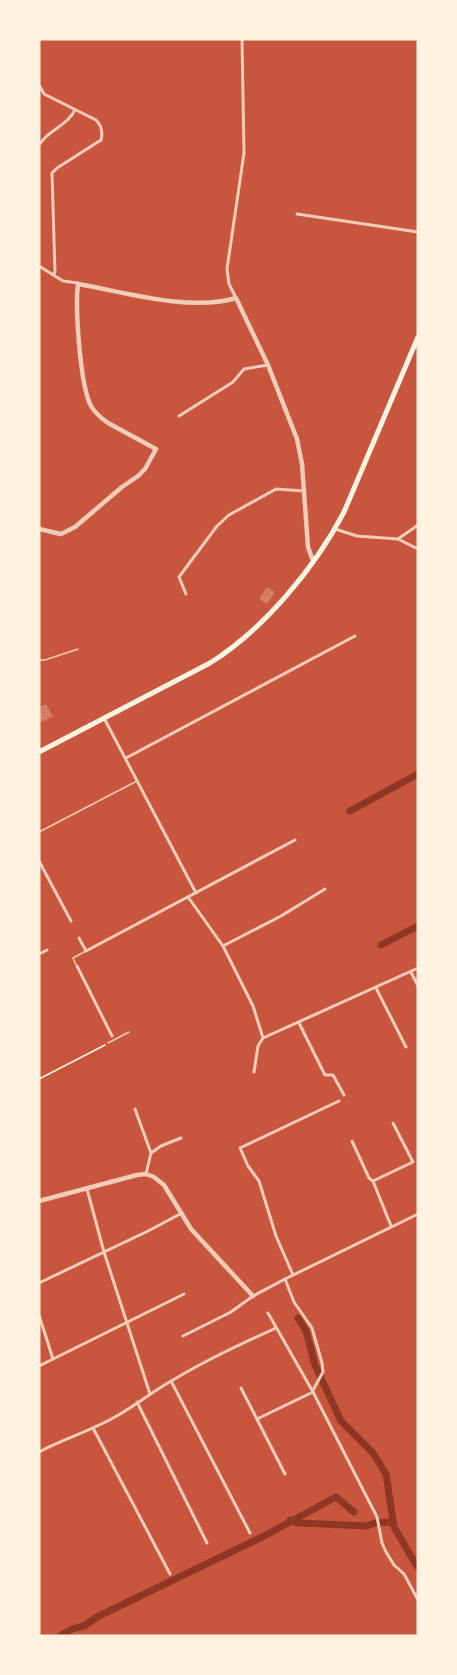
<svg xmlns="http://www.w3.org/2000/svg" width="457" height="1675" viewBox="0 0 457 1675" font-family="'PT Sans Narrow',sans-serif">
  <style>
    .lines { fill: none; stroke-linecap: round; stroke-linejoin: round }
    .canal { stroke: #8f3625; stroke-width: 7 }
    .building { fill: #d67c66 }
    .path { stroke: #fff3e0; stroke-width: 1.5 }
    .service { stroke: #f1ccb7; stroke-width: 1.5 }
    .minor { stroke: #f1ccb7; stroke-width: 3 }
    .tertiary { stroke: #f1ccb7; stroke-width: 4.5 }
    .primary { stroke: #fff3e0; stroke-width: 5 }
  </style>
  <rect width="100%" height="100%" fill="#c8553d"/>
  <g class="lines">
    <g class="canal">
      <polyline points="350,811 418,774"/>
      <polyline points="381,945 418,926"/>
      <polyline points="298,1318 306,1331 315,1365 341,1421 373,1453 386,1474 394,1527 418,1568"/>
      <polyline points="290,1520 298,1523 367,1526 375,1523 392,1522"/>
      <polyline points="60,1636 72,1629 84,1626 99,1616 262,1537 336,1497 354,1512"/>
    </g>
  </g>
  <g class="building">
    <polygon points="267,587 275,592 267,604 259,599"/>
    <polygon points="46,704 53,717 40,722 39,707"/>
  </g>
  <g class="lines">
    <polyline class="path" points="39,1079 105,1045"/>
    <g class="service">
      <polyline points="39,565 39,556"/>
      <polyline points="39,660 45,660 78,649"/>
      <polyline points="39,832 137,781"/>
      <polyline points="76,965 73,958 86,951"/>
      <polyline points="108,1043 129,1032"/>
    </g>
    <g class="minor">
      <path d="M39,85L44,94L96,120C102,126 103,132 101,140L57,168L52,173L55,272L53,275"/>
      <path d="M39,145C48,130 67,126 75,110"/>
      <polyline points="297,214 418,232"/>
      <polyline points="39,266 63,281 78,283"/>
      <polyline points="236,298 229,284 227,269 244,153 242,39"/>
      <polyline points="179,416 233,382 244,369 268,365"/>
      <polyline points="335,529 357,536 398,539 418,549"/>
      <polyline points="398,539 418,525"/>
      <polyline points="186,594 179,577 217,526 229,515 276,489 304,491"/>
      <polyline points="104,718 196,893"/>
      <polyline points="126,758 355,636"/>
      <polyline points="39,861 71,921"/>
      <polyline points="188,897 223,946 253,1006 263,1038 258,1046 254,1072"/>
      <polyline points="79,938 86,951 295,840"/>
      <polyline points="223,946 281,916 325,889"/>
      <polyline points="39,954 47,950"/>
      <polyline points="77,966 112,1036"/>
      <polyline points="411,972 418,986"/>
      <polyline points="376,988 406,1047"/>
      <polyline points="299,1023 325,1075 333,1075 344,1095"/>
      <polyline points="263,1038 418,968"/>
      <polyline points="135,1109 151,1153 146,1174"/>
      <polyline points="352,1141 369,1178 373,1181"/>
      <polyline points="151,1153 161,1146 181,1138"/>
      <polyline points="87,1189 104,1252 150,1394"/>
      <polyline points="391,1226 373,1181 413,1162 393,1123"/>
      <polyline points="293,1275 276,1236 259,1181 248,1166 240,1148 339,1101"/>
      <polyline points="285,1279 294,1302 312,1328 322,1363 323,1372 313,1390"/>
      <polyline points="39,1283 148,1231 182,1213"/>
      <polyline points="268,1313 313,1392 377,1517 382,1543 386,1552 394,1565 404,1574 418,1600"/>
      <polyline points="39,1315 53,1359"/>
      <polyline points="183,1336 231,1312 253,1296 285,1279 418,1214"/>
      <polyline points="39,1366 184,1294"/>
      <polyline points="171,1381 250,1533"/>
      <polyline points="241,1388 285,1474"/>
      <polyline points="137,1402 207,1543"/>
      <polyline points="257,1419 313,1392"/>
      <polyline points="93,1428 170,1574"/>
      <path d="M39,1452C64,1439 90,1431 115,1417C135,1406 153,1391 173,1380C206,1360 241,1344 276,1328"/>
    </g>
    <g class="tertiary">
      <path d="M39,529L61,534L75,527L122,487L138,476L145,469L156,449L108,423C101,418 95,413 91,406C80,385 75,308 78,284C124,292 190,312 236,298L268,365L297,439L302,464L308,547L313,561"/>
      <polyline points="39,1201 137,1175 146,1174 154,1177 164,1185 191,1229 253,1296"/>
    </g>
    <path class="primary" d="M39,752L210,663C263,630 315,568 344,512L418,337"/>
  </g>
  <rect width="457" height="1675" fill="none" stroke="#fff3e0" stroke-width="81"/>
</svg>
